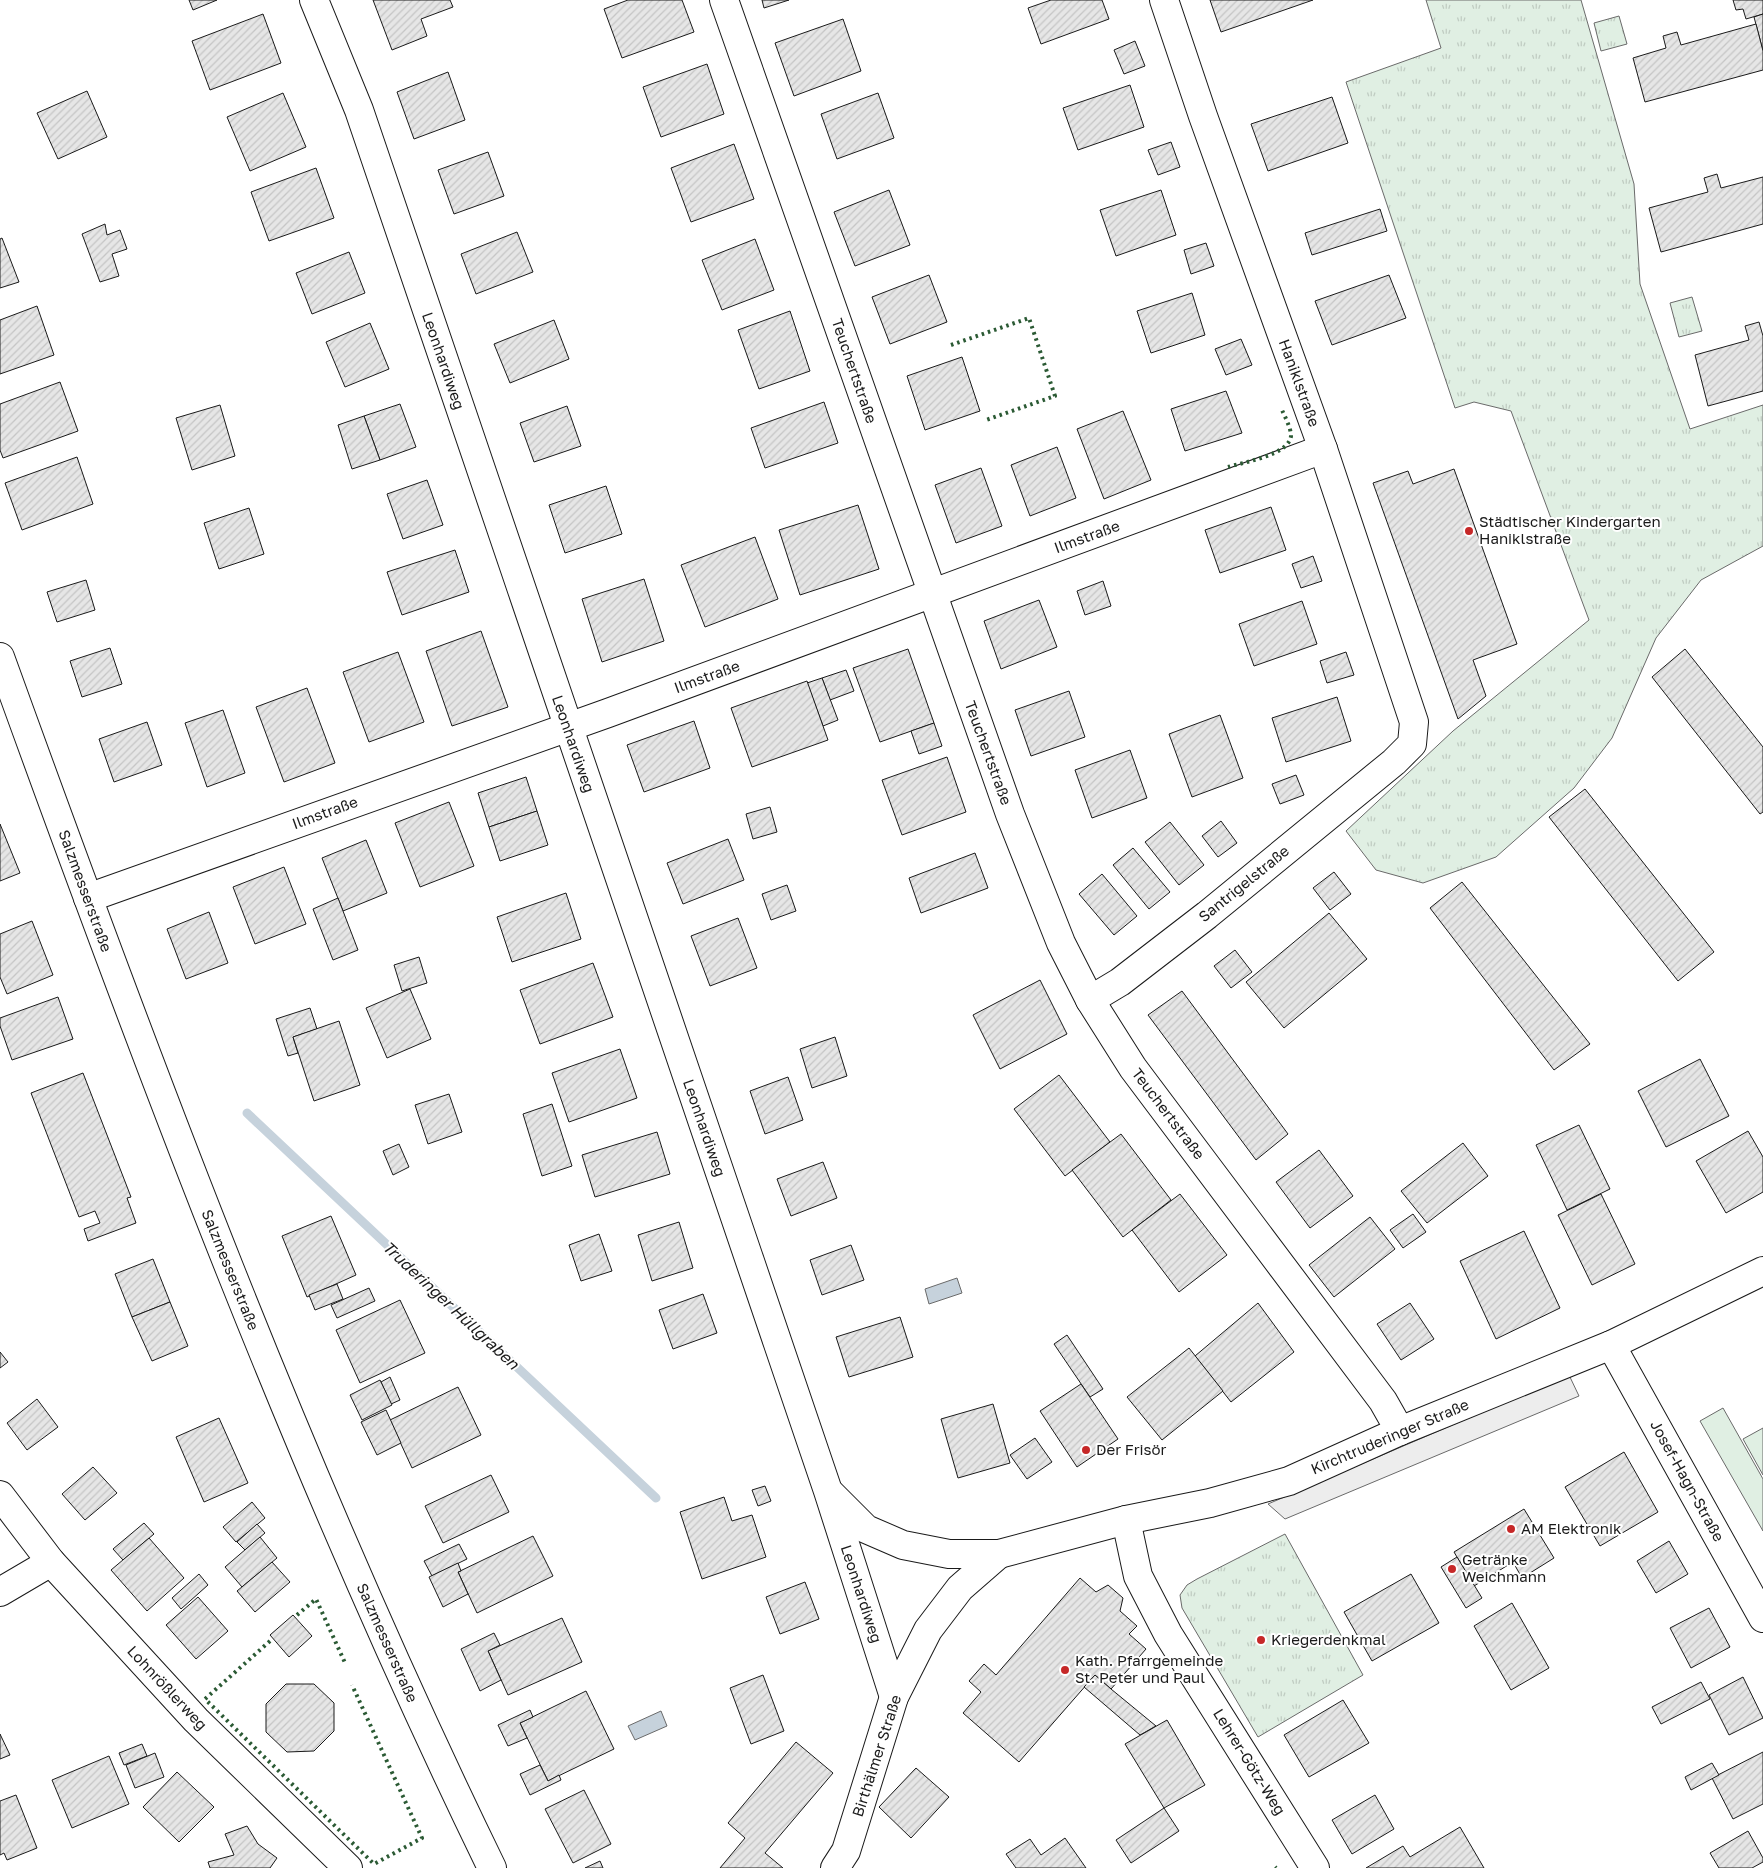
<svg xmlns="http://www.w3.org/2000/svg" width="1763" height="1868" viewBox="0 0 1763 1868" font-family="'Golos Text',sans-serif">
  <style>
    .grass { fill: #e0efe3; stroke: #6a6a6a }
    .park { fill: url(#park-tufts); stroke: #6a6a6a }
    .parking { fill: #ededed; stroke: #6a6a6a }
    .water { fill: #c6d2dc; stroke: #6a6a6a }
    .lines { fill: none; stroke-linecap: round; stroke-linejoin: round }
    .stream { stroke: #c6d2dc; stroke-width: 9 }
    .building { fill: url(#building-hatch); stroke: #1a1a1a }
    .minor-casing { stroke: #1a1a1a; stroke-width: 30 }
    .minor { stroke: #fff; stroke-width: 28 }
    .hedge { stroke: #2b5a34; stroke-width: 4; stroke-dasharray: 2.5 4; stroke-linecap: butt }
    .poi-dot { fill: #c62828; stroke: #fff; stroke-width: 2 }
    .labels { text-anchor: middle; stroke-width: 4; stroke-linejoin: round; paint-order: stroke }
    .street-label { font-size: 15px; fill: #1a1a1a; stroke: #fff }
    .poi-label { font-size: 15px; fill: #1a1a1a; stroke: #fff; text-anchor: start }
    .water-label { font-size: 16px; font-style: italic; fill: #1a1a1a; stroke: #fff }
  </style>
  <defs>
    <pattern id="park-tufts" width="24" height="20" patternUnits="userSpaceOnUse" patternTransform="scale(1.25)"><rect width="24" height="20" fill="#e0efe3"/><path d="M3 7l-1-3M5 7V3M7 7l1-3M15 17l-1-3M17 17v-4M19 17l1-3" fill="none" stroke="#c0ccc2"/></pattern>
    <pattern id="building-hatch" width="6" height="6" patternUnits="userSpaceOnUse" patternTransform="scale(1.25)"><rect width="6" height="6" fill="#e6e6e6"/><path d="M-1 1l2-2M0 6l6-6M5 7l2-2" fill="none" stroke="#c5c5c5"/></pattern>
  </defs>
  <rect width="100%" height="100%" fill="#fff"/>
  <g class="grass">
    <polygon points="1723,1408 1763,1479 1763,1531 1700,1421"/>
    <polygon points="1763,1428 1763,1475 1743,1439"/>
  </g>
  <g class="park">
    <polygon points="1426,0 1581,0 1634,184 1640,284 1690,429 1763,405 1763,546 1701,580 1656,638 1612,738 1574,788 1496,857 1423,883 1376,870 1346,831 1453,731 1589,620 1511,411 1474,402 1455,408 1346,82 1441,48"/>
    <polygon points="1619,16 1627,44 1601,51 1594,23"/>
    <polygon points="1692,297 1702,331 1679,337 1670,303"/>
    <polygon points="1285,1534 1363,1675 1258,1737 1182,1608 1180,1595 1187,1585 1197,1579"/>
  </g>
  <polygon class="parking" points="1569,1375 1579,1396 1285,1519 1268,1504"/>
  <g class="water">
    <polygon points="957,1278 962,1293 929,1304 925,1289"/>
    <polygon points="661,1711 667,1726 635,1740 628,1726"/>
  </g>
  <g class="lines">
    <polyline class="stream" points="247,1113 656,1498"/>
  </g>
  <g class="building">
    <polygon points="189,0 217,0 193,10"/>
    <polygon points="373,0 450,0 453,7 421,19 427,36 392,50"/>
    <polygon points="628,0 682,0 694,32 622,58 604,9"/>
    <polygon points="762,0 789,0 764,8"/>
    <polygon points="1102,0 1109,19 1041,44 1028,8 1051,0"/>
    <polygon points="1210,0 1313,0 1221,32"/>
    <polygon points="1733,0 1763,0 1763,14 1746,19 1743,9 1736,10"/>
    <polygon points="263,14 281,63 210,90 192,41"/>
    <polygon points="1763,14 1763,51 1754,17"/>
    <polygon points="843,19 861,71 794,96 775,43"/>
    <polygon points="1756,24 1763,51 1763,70 1645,102 1633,58 1666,48 1663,36 1677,32 1681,45"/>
    <polygon points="1135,41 1145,66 1124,74 1114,50"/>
    <polygon points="707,64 724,114 661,137 643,87"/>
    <polygon points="448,72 465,120 414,139 397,92"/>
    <polygon points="1130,85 1144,127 1078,150 1063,108"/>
    <polygon points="87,91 107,137 58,159 37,113"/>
    <polygon points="283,93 306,147 250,171 227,117"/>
    <polygon points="878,93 894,138 837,159 821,114"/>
    <polygon points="1332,97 1348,143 1268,171 1251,124"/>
    <polygon points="1171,142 1180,167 1158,175 1148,150"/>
    <polygon points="734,144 754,199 691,222 671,168"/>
    <polygon points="488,152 504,196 454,214 438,170"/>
    <polygon points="316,168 334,218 269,241 251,192"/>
    <polygon points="1717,174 1721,188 1763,177 1763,224 1661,252 1649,208 1708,192 1704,178"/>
    <polygon points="889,190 910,245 855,266 834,212"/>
    <polygon points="1161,190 1176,235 1116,256 1100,210"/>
    <polygon points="1380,209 1387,231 1312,255 1305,233"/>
    <polygon points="105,224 107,235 120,230 127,249 112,254 119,276 100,282 82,234"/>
    <polygon points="517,232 533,272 476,294 461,254"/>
    <polygon points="2,238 19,282 0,288 0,239"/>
    <polygon points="755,239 774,290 722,310 702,260"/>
    <polygon points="1206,243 1214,266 1191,274 1184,250"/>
    <polygon points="349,252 365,293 312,314 296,273"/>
    <polygon points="929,275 947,322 890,344 872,297"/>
    <polygon points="1389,275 1406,318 1332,345 1315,301"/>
    <polygon points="1192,293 1205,335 1151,353 1137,311"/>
    <polygon points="37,306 54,355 0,374 0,320"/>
    <polygon points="790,311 810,371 759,389 738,330"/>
    <polygon points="554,320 569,359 510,383 494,344"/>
    <polygon points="1759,322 1763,336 1763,391 1708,406 1695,355 1749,340 1745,326"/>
    <polygon points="370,323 389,369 345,387 326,342"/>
    <polygon points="1241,339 1252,365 1226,375 1215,349"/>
    <polygon points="962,357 980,411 925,430 907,376"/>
    <polygon points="60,382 78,431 3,458 0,450 0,404"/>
    <polygon points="1226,391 1242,433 1185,451 1171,409"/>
    <polygon points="824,402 838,443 765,468 751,428"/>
    <polygon points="400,404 416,447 380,460 364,416"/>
    <polygon points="220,405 235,456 192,470 176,418"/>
    <polygon points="567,406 581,446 534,462 520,423"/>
    <polygon points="1123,411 1151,480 1104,499 1077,429"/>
    <polygon points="364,416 380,460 352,469 338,425"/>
    <polygon points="1057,447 1076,498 1030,516 1011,465"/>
    <polygon points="77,457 93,504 22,530 5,483"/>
    <polygon points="981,468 1002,526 956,543 935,485"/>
    <polygon points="1454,469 1517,644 1473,660 1486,696 1458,719 1373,483 1408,471 1413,484"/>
    <polygon points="427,480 443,525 403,539 387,494"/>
    <polygon points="606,486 622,534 565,553 549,505"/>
    <polygon points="858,505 879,569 800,595 779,530"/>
    <polygon points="1271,507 1286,550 1220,573 1205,530"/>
    <polygon points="249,508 264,554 219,569 204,523"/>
    <polygon points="755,537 778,599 705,627 681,565"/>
    <polygon points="455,550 469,592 402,615 387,572"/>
    <polygon points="1313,556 1322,581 1301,588 1292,564"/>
    <polygon points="644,579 664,641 602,662 582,599"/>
    <polygon points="86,580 95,610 57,622 47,592"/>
    <polygon points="1103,581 1111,606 1085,615 1077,591"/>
    <polygon points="1039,600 1057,647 1001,669 984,621"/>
    <polygon points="1302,601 1317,644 1254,666 1239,624"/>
    <polygon points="481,631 508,707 452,726 426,651"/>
    <polygon points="110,648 122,684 82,697 70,661"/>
    <polygon points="908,649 934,723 880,742 853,668"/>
    <polygon points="1685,649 1763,747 1763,812 1760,814 1652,677"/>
    <polygon points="398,652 424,722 369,742 343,672"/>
    <polygon points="1346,652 1354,675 1327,683 1320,661"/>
    <polygon points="846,670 854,691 830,700 822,678"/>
    <polygon points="822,678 838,720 823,726 807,683"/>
    <polygon points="807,681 828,740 752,767 731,708"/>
    <polygon points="307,688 335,763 284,782 256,707"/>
    <polygon points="1069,691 1085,737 1031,756 1015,710"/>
    <polygon points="1337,697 1351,741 1286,762 1272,718"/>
    <polygon points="223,710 245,773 207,787 185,723"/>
    <polygon points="1220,715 1243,778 1192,797 1169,734"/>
    <polygon points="694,721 710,768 644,792 627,745"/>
    <polygon points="147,722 162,765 114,782 99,739"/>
    <polygon points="934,723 942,746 919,754 911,731"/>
    <polygon points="1130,750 1147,798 1092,818 1075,770"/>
    <polygon points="947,757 966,812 902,835 882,780"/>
    <polygon points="1296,775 1304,795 1280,804 1272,784"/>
    <polygon points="526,777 537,811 489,827 478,793"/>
    <polygon points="1585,789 1714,952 1678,981 1549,817"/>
    <polygon points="449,802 474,866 420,887 395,823"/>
    <polygon points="770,807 777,832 753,839 746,814"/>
    <polygon points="537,811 548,845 500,861 489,827"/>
    <polygon points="1221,821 1237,843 1218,857 1202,836"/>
    <polygon points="1170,822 1204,865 1179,885 1145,842"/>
    <polygon points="0,824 20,873 0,881"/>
    <polygon points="728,839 744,880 683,904 667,863"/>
    <polygon points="366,840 387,893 343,911 322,858"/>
    <polygon points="1133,848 1170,892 1149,909 1113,865"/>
    <polygon points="975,853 988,888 921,913 909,878"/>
    <polygon points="284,867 306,924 255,944 233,887"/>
    <polygon points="1334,872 1351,894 1330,910 1313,888"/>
    <polygon points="1102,874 1137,916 1114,935 1079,894"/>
    <polygon points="1462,882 1590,1044 1554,1070 1430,908"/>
    <polygon points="787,885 796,911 771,920 762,894"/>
    <polygon points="566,893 581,939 512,962 497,917"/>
    <polygon points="338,898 358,950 333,960 313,909"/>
    <polygon points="209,912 228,963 186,979 167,929"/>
    <polygon points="1329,913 1367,959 1284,1028 1246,982"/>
    <polygon points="738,918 757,968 710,986 691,936"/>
    <polygon points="32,921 53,975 7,994 0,977 0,934"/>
    <polygon points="1235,950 1252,972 1231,988 1214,966"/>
    <polygon points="419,957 427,983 402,991 394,965"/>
    <polygon points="593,963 613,1017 540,1044 520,990"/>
    <polygon points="1040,980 1067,1034 1000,1069 973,1015"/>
    <polygon points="410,989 431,1039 387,1058 366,1008"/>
    <polygon points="1182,991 1288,1134 1256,1160 1148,1015"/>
    <polygon points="58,997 73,1039 12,1060 0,1026 0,1018"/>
    <polygon points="310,1008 317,1029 293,1037 298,1053 288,1056 276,1019"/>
    <polygon points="339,1021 360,1085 314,1101 293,1037"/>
    <polygon points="835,1037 847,1076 812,1088 800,1049"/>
    <polygon points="620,1049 637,1098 569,1122 552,1073"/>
    <polygon points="1700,1059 1729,1116 1666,1147 1638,1091"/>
    <polygon points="83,1073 131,1197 127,1198 136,1223 88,1241 84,1229 100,1223 95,1211 79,1217 31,1093"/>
    <polygon points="1059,1075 1110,1142 1065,1176 1014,1109"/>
    <polygon points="788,1077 803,1120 765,1134 750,1091"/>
    <polygon points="449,1094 462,1132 428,1144 415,1105"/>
    <polygon points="552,1104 572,1166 542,1176 523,1114"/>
    <polygon points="1579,1125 1610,1189 1567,1210 1536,1145"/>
    <polygon points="1748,1131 1763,1157 1763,1192 1726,1213 1696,1161"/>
    <polygon points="657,1132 670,1174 595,1197 582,1155"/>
    <polygon points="1121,1134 1171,1200 1123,1237 1072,1170"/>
    <polygon points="1463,1143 1488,1176 1427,1223 1401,1191"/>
    <polygon points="399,1144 409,1167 393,1175 383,1151"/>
    <polygon points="1319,1150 1353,1196 1310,1228 1276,1182"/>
    <polygon points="823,1162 837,1198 791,1216 777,1179"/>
    <polygon points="1180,1194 1227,1255 1179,1292 1132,1230"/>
    <polygon points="1601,1194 1635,1264 1592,1285 1558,1215"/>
    <polygon points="1413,1214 1426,1232 1403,1248 1390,1230"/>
    <polygon points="331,1216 356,1275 307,1297 282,1236"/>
    <polygon points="1370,1217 1395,1249 1334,1297 1309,1265"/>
    <polygon points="679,1222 693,1268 652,1281 638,1235"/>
    <polygon points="1524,1231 1560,1308 1496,1339 1460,1261"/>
    <polygon points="599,1234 612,1271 581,1281 569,1245"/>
    <polygon points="851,1245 864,1280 822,1295 810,1260"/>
    <polygon points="153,1259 170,1302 132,1317 115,1274"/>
    <polygon points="337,1284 343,1299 315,1310 309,1295"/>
    <polygon points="369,1288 375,1301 337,1318 331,1305"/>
    <polygon points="703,1294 717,1333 673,1349 659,1310"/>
    <polygon points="400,1300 425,1353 360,1383 336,1330"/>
    <polygon points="170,1302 188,1346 152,1361 132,1317"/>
    <polygon points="1258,1303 1294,1352 1231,1402 1195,1356"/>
    <polygon points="1410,1303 1434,1339 1401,1360 1377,1324"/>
    <polygon points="900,1317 913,1357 849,1377 836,1337"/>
    <polygon points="1067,1335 1103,1389 1090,1397 1054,1344"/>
    <polygon points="1189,1348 1223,1391 1162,1440 1127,1397"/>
    <polygon points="0,1352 8,1362 0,1368"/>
    <polygon points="390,1377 400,1400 391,1404 381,1382"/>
    <polygon points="380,1380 392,1405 362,1420 350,1395"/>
    <polygon points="1081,1384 1118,1439 1077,1467 1040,1411"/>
    <polygon points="458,1387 481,1435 412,1468 390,1420"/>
    <polygon points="37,1399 58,1427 27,1450 7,1423"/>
    <polygon points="993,1404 1010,1463 958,1478 941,1419"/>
    <polygon points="386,1410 401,1443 377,1455 361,1422"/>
    <polygon points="219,1418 248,1483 204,1502 176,1437"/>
    <polygon points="1035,1438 1052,1462 1027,1479 1010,1455"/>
    <polygon points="1624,1452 1658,1512 1600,1546 1565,1487"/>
    <polygon points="93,1467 117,1493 85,1520 62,1494"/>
    <polygon points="491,1475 509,1512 443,1543 425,1506"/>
    <polygon points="765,1486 771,1501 758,1506 752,1490"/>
    <polygon points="724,1497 732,1521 752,1515 766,1557 702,1579 680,1512"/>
    <polygon points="252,1502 265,1518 236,1542 223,1527"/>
    <polygon points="1524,1509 1554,1558 1522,1578 1513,1562 1474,1586 1454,1552"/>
    <polygon points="144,1523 154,1534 123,1560 113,1549"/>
    <polygon points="257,1524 265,1533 245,1550 237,1542"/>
    <polygon points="533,1536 553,1576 477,1613 458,1572"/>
    <polygon points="260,1537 277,1558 242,1587 225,1567"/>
    <polygon points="149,1538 184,1578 147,1611 111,1570"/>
    <polygon points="1669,1541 1688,1574 1656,1593 1637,1561"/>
    <polygon points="459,1544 467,1559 432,1576 424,1561"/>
    <polygon points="1457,1557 1482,1598 1466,1608 1441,1567"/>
    <polygon points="272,1562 290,1582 255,1612 237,1591"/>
    <polygon points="458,1563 461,1571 458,1572 468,1594 443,1607 429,1577"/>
    <polygon points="199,1574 208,1585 181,1609 172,1598"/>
    <polygon points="1411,1574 1439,1623 1372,1661 1344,1612"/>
    <polygon points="1080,1578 1096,1592 1108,1585 1123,1598 1120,1611 1137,1626 1129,1634 1146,1649 1111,1689 1095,1675 1019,1762 963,1713 981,1692 969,1681 984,1664 996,1675"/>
    <polygon points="805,1582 819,1619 780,1634 766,1597"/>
    <polygon points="198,1597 228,1631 196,1659 166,1625"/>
    <polygon points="1512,1603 1549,1668 1511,1690 1474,1626"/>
    <polygon points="1709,1608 1730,1647 1691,1668 1670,1628"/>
    <polygon points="293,1615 312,1636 289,1657 270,1635"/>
    <polygon points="562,1618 582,1662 508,1695 488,1651"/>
    <polygon points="494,1633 500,1645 488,1651 501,1680 480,1691 461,1649"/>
    <polygon points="763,1675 784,1731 751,1744 730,1688"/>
    <polygon points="1095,1675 1111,1689 1156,1726 1140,1735 1084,1687"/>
    <polygon points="1743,1677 1763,1718 1729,1735 1709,1695"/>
    <polygon points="1701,1682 1710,1699 1661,1724 1652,1707"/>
    <polygon points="286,1684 314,1684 334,1703 334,1731 314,1751 287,1752 266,1732 266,1704"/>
    <polygon points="586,1691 614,1749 548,1781 520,1723"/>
    <polygon points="1343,1700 1369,1743 1309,1777 1284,1735"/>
    <polygon points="530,1710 533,1717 520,1723 527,1738 508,1746 498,1725"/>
    <polygon points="1167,1720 1205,1785 1164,1808 1125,1744"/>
    <polygon points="0,1734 10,1755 0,1759"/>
    <polygon points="796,1742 833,1773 765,1853 783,1868 720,1868 745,1838 728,1823"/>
    <polygon points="142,1744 147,1756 124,1765 119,1753"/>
    <polygon points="1763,1752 1763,1804 1733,1819 1712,1778"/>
    <polygon points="155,1753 164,1777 135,1788 126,1765"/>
    <polygon points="109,1756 129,1804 72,1828 52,1780"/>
    <polygon points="1712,1763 1719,1775 1691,1790 1685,1777"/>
    <polygon points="540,1765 548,1781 559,1775 561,1780 530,1795 520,1774"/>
    <polygon points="916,1768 949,1797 911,1838 879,1807"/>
    <polygon points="177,1772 214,1807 179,1842 143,1807"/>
    <polygon points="584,1790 611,1844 573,1863 545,1809"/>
    <polygon points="16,1795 37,1848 7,1860 4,1853 0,1855 0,1801"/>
    <polygon points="1375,1795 1394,1829 1352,1854 1332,1820"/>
    <polygon points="1164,1808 1179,1831 1131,1863 1116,1840"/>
    <polygon points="247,1826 258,1844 277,1858 270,1868 210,1868 208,1862 234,1855 225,1834"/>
    <polygon points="1460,1827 1484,1868 1366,1868 1403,1846 1410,1857"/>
    <polygon points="1748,1831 1763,1858 1763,1862 1752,1868 1719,1868 1710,1853"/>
    <polygon points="1065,1838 1086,1868 1016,1868 1006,1854 1030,1839 1041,1855"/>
    <polygon points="600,1861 603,1868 585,1868"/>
  </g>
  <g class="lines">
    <defs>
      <g id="minor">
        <polyline points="314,0 359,110 828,1491 894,1697"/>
        <polyline points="724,0 1010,814 1061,943 1090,1000 1133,1068 1383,1401 1400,1431"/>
        <path d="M0,657C148,1067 301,1476 492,1868"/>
        <polyline points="88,898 608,713 1323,449"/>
        <polyline points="1090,1000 1120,982 1207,915 1394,762 1412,744 1414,722 1323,449 1203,116 1164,0"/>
        <polyline points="1611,1345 1763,1618"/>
        <polyline points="831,1494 866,1529 903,1545 949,1554 999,1554 1126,1520 1210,1503 1289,1481 1400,1431 1611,1345 1763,1271"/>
        <polyline points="0,1495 51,1562 196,1720 348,1868"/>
        <polyline points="1126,1520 1138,1576 1168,1634 1315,1868"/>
        <polyline points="0,1592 51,1562"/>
        <polyline points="835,1868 846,1851 894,1697 928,1630 960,1588 999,1554"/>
      </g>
    </defs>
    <use href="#minor" class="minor-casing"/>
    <use href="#minor" class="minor"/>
    <g class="hedge">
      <polyline points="951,345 1029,318 1055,396 986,420"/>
      <path d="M1228,467C1244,462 1289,455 1291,436C1291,428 1285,417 1282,410"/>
      <polyline points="297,1615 316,1599 346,1665"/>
      <polyline points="270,1641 205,1699 374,1864 422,1838 352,1685"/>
      <polyline points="1275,1867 1276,1868"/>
    </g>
  </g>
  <g class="poi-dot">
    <circle cx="1469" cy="531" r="5"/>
    <circle cx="1086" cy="1450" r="5"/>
    <circle cx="1511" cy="1529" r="5"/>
    <circle cx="1452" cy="1569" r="5"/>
    <circle cx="1261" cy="1640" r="5"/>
    <circle cx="1065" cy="1670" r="5"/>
  </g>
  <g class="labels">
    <g class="street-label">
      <text transform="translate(443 361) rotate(71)" y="5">Leonhardiweg</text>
      <text transform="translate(854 371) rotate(71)" y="5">Teuchertstraße</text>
      <text transform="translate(1299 383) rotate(70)" y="5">Haniklstraße</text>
      <text transform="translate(1087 537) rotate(-20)" y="5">Ilmstraße</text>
      <text transform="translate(707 677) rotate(-20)" y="5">Ilmstraße</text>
      <text transform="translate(573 744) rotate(71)" y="5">Leonhardiweg</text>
      <text transform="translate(988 753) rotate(70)" y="5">Teuchertstraße</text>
      <text transform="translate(325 813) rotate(-20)" y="5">Ilmstraße</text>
      <text transform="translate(1244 884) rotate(-39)" y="5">Santrigelstraße</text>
      <text transform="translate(85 891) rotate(70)" y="5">Salzmesserstraße</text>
      <text transform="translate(1168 1114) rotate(53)" y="5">Teuchertstraße</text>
      <text transform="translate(704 1128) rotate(71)" y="5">Leonhardiweg</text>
      <text transform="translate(230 1270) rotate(68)" y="5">Salzmesserstraße</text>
      <text transform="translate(1390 1437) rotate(-23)" y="5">Kirchtruderinger Straße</text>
      <text transform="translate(1687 1481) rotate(61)" y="5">Josef-Hagn-Straße</text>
      <text transform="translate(861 1594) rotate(72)" y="5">Leonhardiweg</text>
      <text transform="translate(387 1643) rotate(66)" y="5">Salzmesserstraße</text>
      <text transform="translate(167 1688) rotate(47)" y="5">Lohnrößlerweg</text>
      <text transform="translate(877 1756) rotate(-72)" y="5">Birthälmer Straße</text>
      <text transform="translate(1249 1762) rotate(58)" y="5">Lehrer-Götz-Weg</text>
    </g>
    <g class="poi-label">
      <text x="1479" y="527">Städtischer Kindergarten<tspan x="1479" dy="17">Haniklstraße</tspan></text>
      <text x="1096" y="1455">Der Frisör</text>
      <text x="1521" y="1534">AM Elektronik</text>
      <text x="1462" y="1565">Getränke<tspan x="1462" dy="17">Weichmann</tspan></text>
      <text x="1271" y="1645">Kriegerdenkmal</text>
      <text x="1075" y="1666">Kath. Pfarrgemeinde<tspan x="1075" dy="17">St. Peter und Paul</tspan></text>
    </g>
    <g class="water-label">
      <text transform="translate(451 1305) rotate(43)" y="6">Truderinger Hüllgraben</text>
    </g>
  </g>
</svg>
